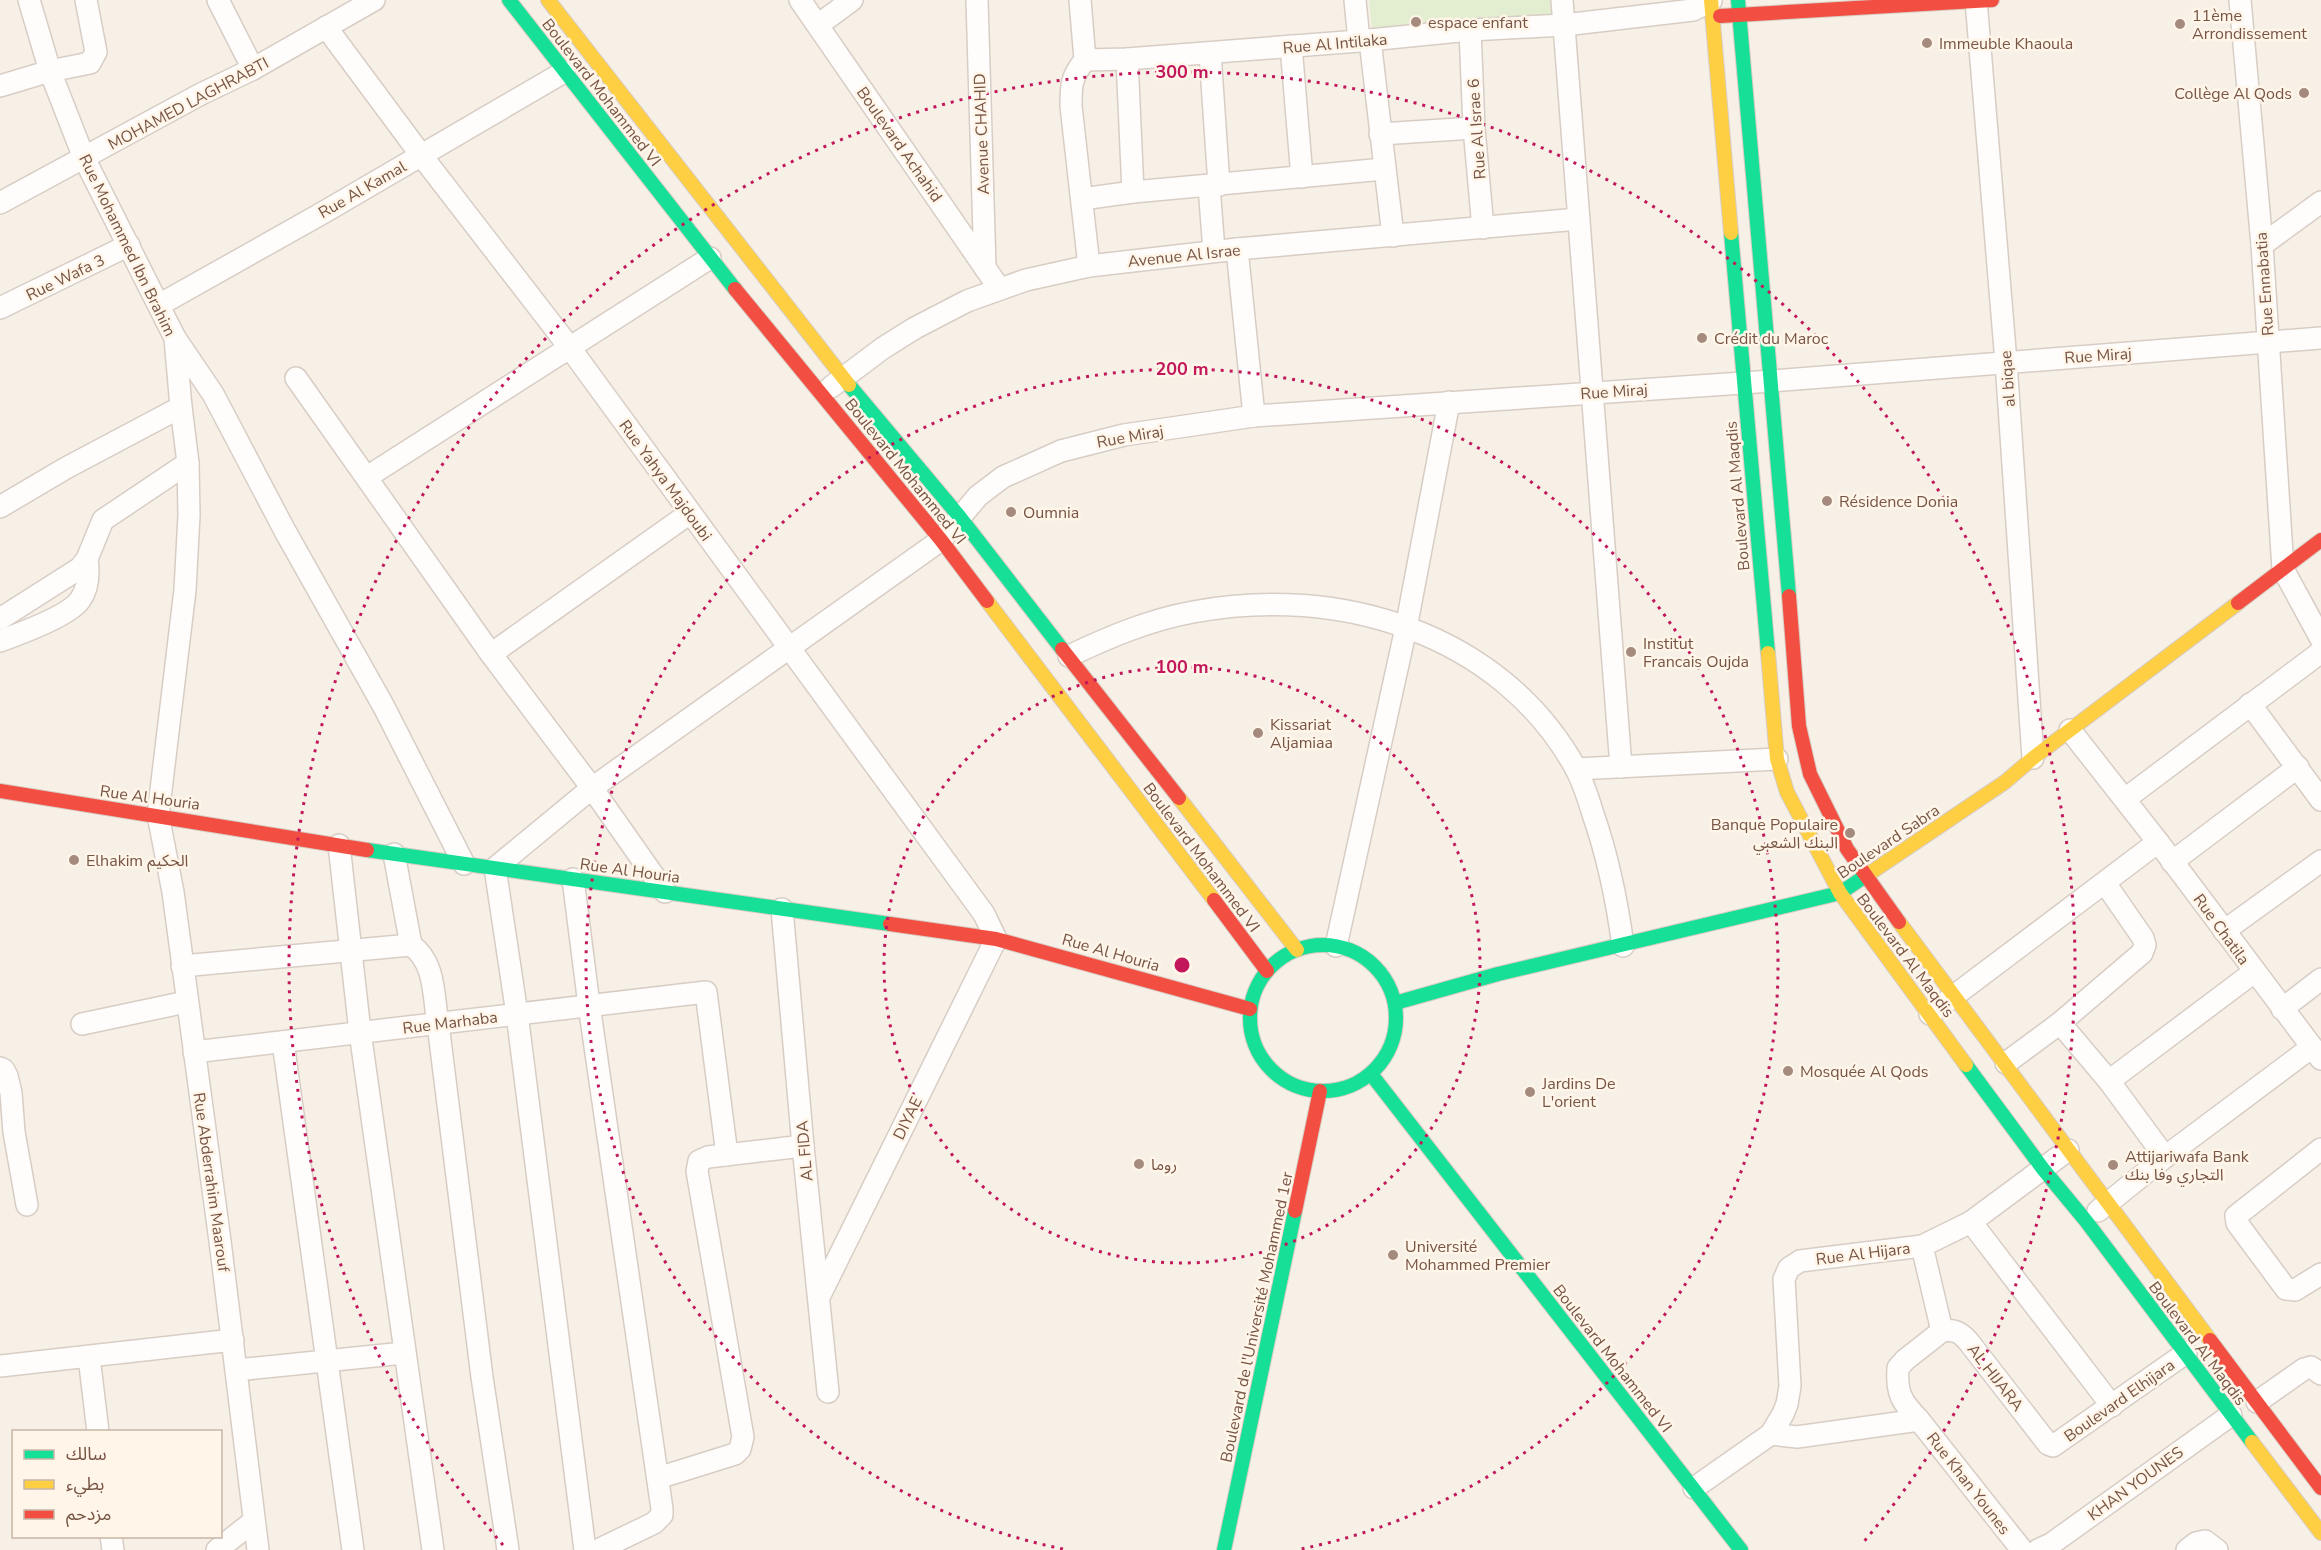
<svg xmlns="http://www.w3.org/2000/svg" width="2321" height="1550" viewBox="0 0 2321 1550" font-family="'Nunito Sans','Noto Sans Arabic',sans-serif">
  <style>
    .green { fill: #e3eed0 }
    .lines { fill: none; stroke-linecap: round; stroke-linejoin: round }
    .street-casing { stroke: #d8cdc5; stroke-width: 24 }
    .fast-casing { stroke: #d8ccc3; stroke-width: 16 }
    .slow-casing { stroke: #d8ccc3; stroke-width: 16 }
    .jam-casing { stroke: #d8ccc3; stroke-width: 16 }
    .street { stroke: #fefdfb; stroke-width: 21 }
    .fast { stroke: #16e098; stroke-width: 14 }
    .slow { stroke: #ffcf43; stroke-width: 14 }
    .jam { stroke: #f24e42; stroke-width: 14 }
    .ring { fill: none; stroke: #c2185b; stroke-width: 3; stroke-dasharray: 3 6 }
    .poi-dot { fill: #a48b7e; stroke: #fff5e8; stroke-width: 2 }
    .labels { text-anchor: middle; stroke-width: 5; stroke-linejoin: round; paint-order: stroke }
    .poi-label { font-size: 16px; fill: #775545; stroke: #fff5e8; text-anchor: start }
    .street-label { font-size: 16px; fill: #775545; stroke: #fff5e8 }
    .centre { fill: #c2185b; stroke: #fff5e8; stroke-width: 3 }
    .ring-label { font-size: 18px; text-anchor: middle; font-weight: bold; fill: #c2185b; stroke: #fff5e8; stroke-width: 5; stroke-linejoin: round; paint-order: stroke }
  </style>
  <rect width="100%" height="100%" fill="#f7f0e7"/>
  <polygon class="green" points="1369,0 1550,0 1551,15 1372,29"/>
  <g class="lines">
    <defs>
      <g id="street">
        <polyline points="218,0 253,69"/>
        <polyline points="800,0 999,288"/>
        <polyline points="977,0 985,268"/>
        <path d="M1080,0L1085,60C1071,77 1071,85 1071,106L1089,266"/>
        <polyline points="1355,0 1359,41"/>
        <polyline points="1562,0 1621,767"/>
        <polyline points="1976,0 2006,362 2033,758"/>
        <polyline points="2240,0 2262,245 2283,569 2321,639"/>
        <polyline points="818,25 852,0"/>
        <polyline points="326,27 421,155 570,348 984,914 996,939 819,1297"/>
        <polyline points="1470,30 1474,128 1483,228"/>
        <polyline points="1370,40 1393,236"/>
        <polyline points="1291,46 1302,177"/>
        <polyline points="1210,53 1219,185"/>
        <polyline points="1127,59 1133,192"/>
        <polyline points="1085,60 1127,59 1359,41 1470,30 1564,25 1693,10 1711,1"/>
        <polyline points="0,86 50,71 90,63 96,52 86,0"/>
        <polyline points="1380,134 1474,128"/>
        <polyline points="1209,186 1214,251"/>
        <polyline points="1082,199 1133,192 1384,169"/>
        <polyline points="0,203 201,94 253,69 374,0"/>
        <polyline points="2262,245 2321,202"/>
        <polyline points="1237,249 1254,416"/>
        <polyline points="159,305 319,215 564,72"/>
        <polyline points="0,308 129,245"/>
        <polyline points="175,338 213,394 285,531 384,707 464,864"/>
        <polyline points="296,378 491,654 592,788 665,892"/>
        <polyline points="831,387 883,348 915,328 967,301 1026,280 1089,266 1237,249 1578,219"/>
        <polyline points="188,463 189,515 185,590 158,815 173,892 220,1241 258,1550"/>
        <polyline points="367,477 710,258"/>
        <polyline points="0,507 66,468 181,407"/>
        <polyline points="0,619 80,568 87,559 103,520 188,463 181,407 175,338 84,158 50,71 29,0"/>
        <path d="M0,641C19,634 69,616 80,600C89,588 89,573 87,559"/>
        <polyline points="491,654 690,513"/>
        <path d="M1069,656C1109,637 1149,620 1193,612C1338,584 1500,633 1575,767C1583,781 1588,798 1593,814C1608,857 1617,901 1623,946"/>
        <polyline points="2250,704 2321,800"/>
        <polyline points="2070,730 2158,842 2321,1059"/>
        <polyline points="1576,769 1777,759"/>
        <polyline points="2125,799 2321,652"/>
        <polyline points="339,845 360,1032 433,1550"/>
        <polyline points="394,854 411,945"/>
        <polyline points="2172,862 2298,767"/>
        <polyline points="573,879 589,1005 662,1509 662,1515 654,1523 598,1550"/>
        <polyline points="782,909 803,1146 828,1392"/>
        <polyline points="2224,931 2321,861"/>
        <polyline points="1336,946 1406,628 1449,402"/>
        <path d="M182,966L411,945C436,963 433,995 438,1024L482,1377L508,1550"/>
        <polyline points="2282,1009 2321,979"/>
        <polyline points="1930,1014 2158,842"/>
        <polyline points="2060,1023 2109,1081 2165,1157"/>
        <polyline points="82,1024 186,1002"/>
        <polyline points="283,1042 353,1550"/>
        <polyline points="194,1052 706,992 727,1155"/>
        <polyline points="2006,1063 2060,1023 2142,953 2145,945 2143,938 2105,883"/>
        <polyline points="0,1068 4,1070 7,1076 11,1093 14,1132 27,1205"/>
        <polyline points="2109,1081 2254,972"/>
        <polyline points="2321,1149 2236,1216 2237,1223 2286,1289 2295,1290 2321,1274"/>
        <polyline points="2098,1211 2165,1157 2312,1047"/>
        <polyline points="1971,1222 2112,1406"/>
        <path d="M1922,1246L1942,1331C1954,1329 1960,1332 1968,1341L2048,1444L2053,1446L2186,1353"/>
        <polyline points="89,1357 98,1432"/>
        <polyline points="0,1366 233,1340"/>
        <polyline points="237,1370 404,1353"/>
        <polyline points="2257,1402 2304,1369 2311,1367 2321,1374"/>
        <path d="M1919,1420C1902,1402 1896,1394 1898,1368L1905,1360L1942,1331"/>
        <polyline points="1771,1434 1797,1437 1919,1420 2022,1550"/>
        <polyline points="658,1478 735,1454 740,1449 743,1437 697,1171 699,1161 708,1157 803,1146"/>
        <polyline points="1694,1488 1771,1434 1783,1414 1787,1404 1790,1386 1784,1279 1789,1268 1800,1261 1922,1246 1971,1222 2068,1150"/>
        <polyline points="111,1536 113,1550"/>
        <polyline points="217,1550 254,1521"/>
        <polyline points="585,1550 517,1014 495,868 592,788 941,540 978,496 1003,477 1061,451 1124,435 1254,416 1772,381 2321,338"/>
        <polyline points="2038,1550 2051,1544 2231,1415"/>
        <polyline points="2187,1550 2196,1543 2205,1541 2217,1550"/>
      </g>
      <g id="fast">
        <polyline points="509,0 735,289"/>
        <polyline points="1738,0 1789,596"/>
        <polyline points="1731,233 1768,653"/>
        <polyline points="849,385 959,516 1062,649"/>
        <polyline points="367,850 890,924"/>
        <circle cx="1323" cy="1018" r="73"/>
        <polyline points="1395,1003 1498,974 1840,893 1867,875"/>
        <polyline points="1966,1065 2043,1169 2086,1221 2252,1442"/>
        <polyline points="1371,1074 1741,1550"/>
        <polyline points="1224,1550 1295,1211"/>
      </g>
      <g id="slow">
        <polyline points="548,0 849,385"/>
        <polyline points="1711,0 1731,233"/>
        <polyline points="987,601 1214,900"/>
        <polyline points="1768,653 1777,759 1787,792 1840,893 1966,1065"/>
        <polyline points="1179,798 1297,950"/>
        <polyline points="1867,875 2005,782 2033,758 2238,603"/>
        <polyline points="1899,922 2210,1340"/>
        <polyline points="2252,1442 2321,1533"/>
      </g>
      <g id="jam">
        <polyline points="1720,16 1992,0"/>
        <polyline points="735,289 941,540 987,601"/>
        <polyline points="1789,596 1799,726 1810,774 1847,849 1899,922"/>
        <polyline points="2238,603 2321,540"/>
        <polyline points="1062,649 1179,798"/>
        <polyline points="0,791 367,850"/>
        <polyline points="1214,900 1267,971"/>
        <polyline points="890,924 996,939 1250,1009"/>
        <polyline points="1295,1211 1320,1091"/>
        <polyline points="2210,1340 2321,1488"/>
      </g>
    </defs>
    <use href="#street" class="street-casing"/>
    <use href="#fast" class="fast-casing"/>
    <use href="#slow" class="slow-casing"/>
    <use href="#jam" class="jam-casing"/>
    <use href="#street" class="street"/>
    <use href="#fast" class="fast"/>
    <use href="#slow" class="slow"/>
    <use href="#jam" class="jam"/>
  </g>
  <g class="ring">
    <circle cx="1182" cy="965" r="298"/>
    <path d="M1063 1549A596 596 0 1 1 1301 1549"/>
    <path d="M503 1545A893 893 0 1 1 1861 1545"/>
  </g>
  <g class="poi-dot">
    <circle cx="1416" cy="22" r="6"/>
    <circle cx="2180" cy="24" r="6"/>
    <circle cx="1927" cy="43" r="6"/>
    <circle cx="2304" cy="93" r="6"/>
    <circle cx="1702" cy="338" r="6"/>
    <circle cx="1827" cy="501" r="6"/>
    <circle cx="1011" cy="512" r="6"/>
    <circle cx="1631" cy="652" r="6"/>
    <circle cx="1258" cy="733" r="6"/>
    <circle cx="1850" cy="833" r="6"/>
    <circle cx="74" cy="860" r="6"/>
    <circle cx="1788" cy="1071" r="6"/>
    <circle cx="1530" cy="1092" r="6"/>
    <circle cx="1139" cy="1164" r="6"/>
    <circle cx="2113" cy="1165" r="6"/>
    <circle cx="1393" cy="1255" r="6"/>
  </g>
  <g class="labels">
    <g class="poi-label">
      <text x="2192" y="21">11ème<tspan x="2192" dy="18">Arrondissement</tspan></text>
      <text x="1428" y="28">espace enfant</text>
      <text x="1939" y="49">Immeuble Khaoula</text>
      <text x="2292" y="99" text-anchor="end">Collège Al Qods</text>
      <text x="1714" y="344">Crédit du Maroc</text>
      <text x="1839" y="507">Résidence Donia</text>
      <text x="1023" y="518">Oumnia</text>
      <text x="1643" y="649">Institut<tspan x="1643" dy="18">Francais Oujda</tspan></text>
      <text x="1270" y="730">Kissariat<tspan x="1270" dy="18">Aljamiaa</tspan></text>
      <text x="1838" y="830" text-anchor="end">Banque Populaire<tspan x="1838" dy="18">البنك الشعبي</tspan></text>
      <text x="86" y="866">Elhakim الحكيم</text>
      <text x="1800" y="1077">Mosquée Al Qods</text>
      <text x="1542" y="1089">Jardins De<tspan x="1542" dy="18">L'orient</tspan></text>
      <text x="2125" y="1162">Attijariwafa Bank<tspan x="2125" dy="18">التجاري وفا بنك</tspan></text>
      <text x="1151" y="1170">روما</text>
      <text x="1405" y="1252">Université<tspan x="1405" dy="18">Mohammed Premier</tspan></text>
    </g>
    <g class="street-label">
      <text transform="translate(1335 43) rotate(-5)" y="6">Rue Al Intilaka</text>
      <text transform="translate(602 92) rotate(52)" y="6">Boulevard Mohammed VI</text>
      <text transform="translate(188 103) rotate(-28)" y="6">MOHAMED LAGHRABTI</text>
      <text transform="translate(1476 129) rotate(-94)" y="6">Rue Al Israe 6</text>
      <text transform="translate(981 134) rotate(-92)" y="6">Avenue CHAHID</text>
      <text transform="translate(900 144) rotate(55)" y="6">Boulevard Achahid</text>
      <text transform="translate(362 189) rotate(-30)" y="6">Rue Al Kamal</text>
      <text transform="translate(128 245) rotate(64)" y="6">Rue Mohammed Ibn Brahim</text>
      <text transform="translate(1184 255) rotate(-6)" y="6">Avenue Al Israe</text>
      <text transform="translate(65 277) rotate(-26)" y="6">Rue Wafa 3</text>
      <text transform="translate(2264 284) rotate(-94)" y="6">Rue Ennabatia</text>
      <text transform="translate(2098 355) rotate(-4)" y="6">Rue Miraj</text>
      <text transform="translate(2007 379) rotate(-94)" y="6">al biqae</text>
      <text transform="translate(1614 391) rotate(-4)" y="6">Rue Miraj</text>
      <text transform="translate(1130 436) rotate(-10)" y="6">Rue Miraj</text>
      <text transform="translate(906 471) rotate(51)" y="6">Boulevard Mohammed VI</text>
      <text transform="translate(666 480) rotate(54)" y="6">Rue Yahya Majdoubi</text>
      <text transform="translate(1737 496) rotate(-95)" y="6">Boulevard Al Maqdis</text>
      <text transform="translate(150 797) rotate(8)" y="6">Rue Al Houria</text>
      <text transform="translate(1888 841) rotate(-34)" y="6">Boulevard Sabra</text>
      <text transform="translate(1202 857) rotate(53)" y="6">Boulevard Mohammed VI</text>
      <text transform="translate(630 870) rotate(8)" y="6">Rue Al Houria</text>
      <text transform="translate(2222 929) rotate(54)" y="6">Rue Chatila</text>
      <text transform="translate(1111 952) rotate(16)" y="6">Rue Al Houria</text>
      <text transform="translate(1906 955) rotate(53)" y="6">Boulevard Al Maqdis</text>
      <text transform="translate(450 1022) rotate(-7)" y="6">Rue Marhaba</text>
      <text transform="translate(907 1118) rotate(-64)" y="6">DIYAE</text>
      <text transform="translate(804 1151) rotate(-95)" y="6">AL FIDA</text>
      <text transform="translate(212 1182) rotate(82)" y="6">Rue Abderrahim Maarouf</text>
      <text transform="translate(1863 1253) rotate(-7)" y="6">Rue Al Hijara</text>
      <text transform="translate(1256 1317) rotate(-78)" y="6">Boulevard de l'Université Mohammed 1er</text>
      <text transform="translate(2198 1343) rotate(53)" y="6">Boulevard Al Maqdis</text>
      <text transform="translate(1613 1358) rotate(52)" y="6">Boulevard Mohammed VI</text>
      <text transform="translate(1996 1377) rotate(52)" y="6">AL HIJARA</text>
      <text transform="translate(2119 1400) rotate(-35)" y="6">Boulevard Elhijara</text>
      <text transform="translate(1969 1483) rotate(52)" y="6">Rue Khan Younes</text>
      <text transform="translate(2135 1483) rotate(-36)" y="6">KHAN YOUNES</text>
    </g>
  </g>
  <circle cx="1182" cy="965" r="9" class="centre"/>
  <g class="ring-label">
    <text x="1182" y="78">300 m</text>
    <text x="1182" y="375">200 m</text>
    <text x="1182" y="673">100 m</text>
  </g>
  <rect x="12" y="1430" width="210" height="108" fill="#fff5e8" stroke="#c9b5a7" stroke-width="1.5"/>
  <rect x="24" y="1450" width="30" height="9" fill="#16e098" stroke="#c9b5a7" stroke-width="1.5"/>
  <text x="66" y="1460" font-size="18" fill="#775545">سالك</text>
  <rect x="24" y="1480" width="30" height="9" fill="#ffcf43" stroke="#c9b5a7" stroke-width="1.5"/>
  <text x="66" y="1490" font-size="18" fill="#775545">بطيء</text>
  <rect x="24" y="1510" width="30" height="9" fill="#f24e42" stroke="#c9b5a7" stroke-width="1.5"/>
  <text x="66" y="1520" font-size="18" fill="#775545">مزدحم</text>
</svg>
